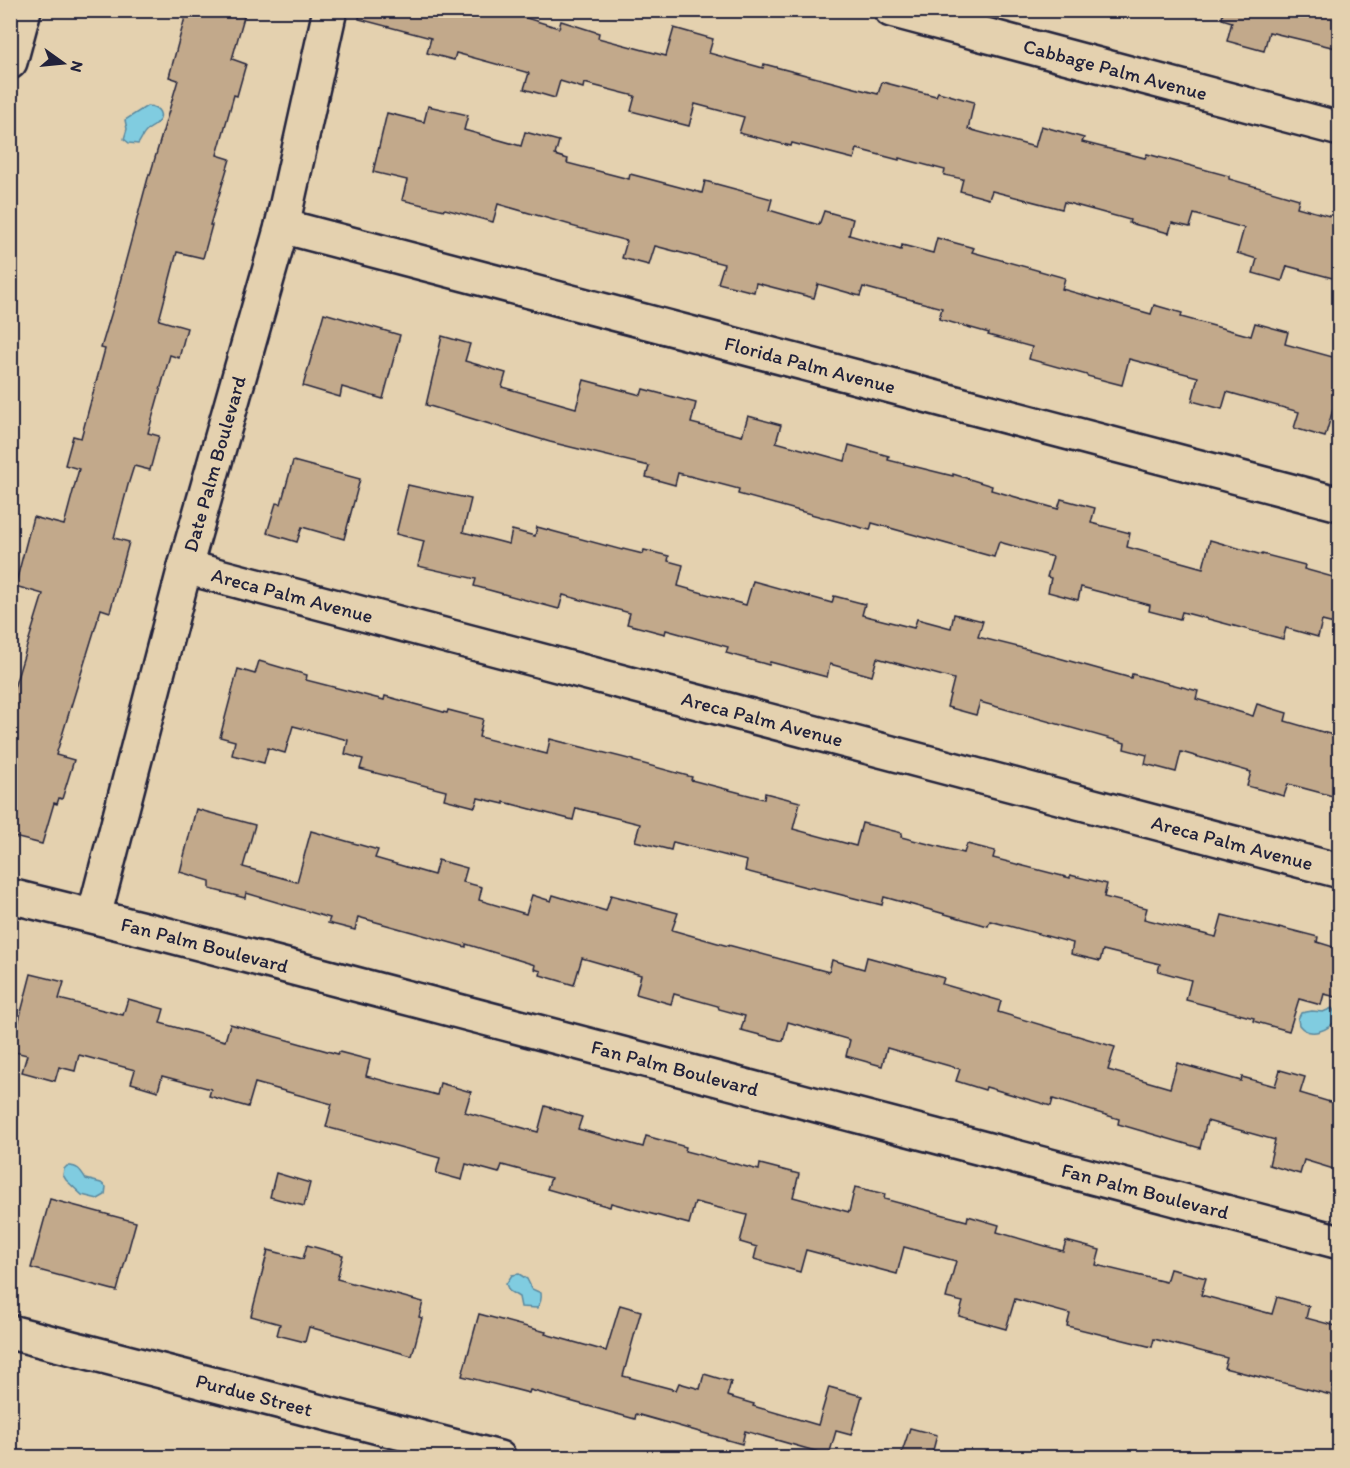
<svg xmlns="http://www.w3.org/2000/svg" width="1350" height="1468" viewBox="0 0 1350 1468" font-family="Itim,sans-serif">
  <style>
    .water { fill: #80cce0; stroke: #5a889e; stroke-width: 1.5 }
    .building { fill: #c2a98b; stroke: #22223b; stroke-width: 1.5 }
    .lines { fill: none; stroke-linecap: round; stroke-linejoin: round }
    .minor-casing { stroke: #22223b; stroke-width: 38 }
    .tertiary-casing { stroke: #22223b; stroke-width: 38 }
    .minor { stroke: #e4d1af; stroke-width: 33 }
    .tertiary { stroke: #e4d1af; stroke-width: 33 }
    .labels { text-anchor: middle; stroke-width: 6; stroke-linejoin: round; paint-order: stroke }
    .street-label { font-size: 20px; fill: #22223b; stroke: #e4d1af }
  </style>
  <rect width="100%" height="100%" fill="#e4d1af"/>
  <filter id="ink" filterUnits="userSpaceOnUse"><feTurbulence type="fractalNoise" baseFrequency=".0167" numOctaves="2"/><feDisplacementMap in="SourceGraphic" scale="12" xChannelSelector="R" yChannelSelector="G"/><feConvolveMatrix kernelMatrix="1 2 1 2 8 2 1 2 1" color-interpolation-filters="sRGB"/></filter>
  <g filter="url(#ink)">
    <g class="water">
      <path d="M147,106C159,106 166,116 155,125C152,128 150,127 147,131C143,134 141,140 138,144L129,143L124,139L127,129L125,120Z"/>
      <path d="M1332,1008L1338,1018C1329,1030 1310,1039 1299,1025L1298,1019L1301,1013L1312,1011L1323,1012Z"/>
      <path d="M67,1166C78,1165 81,1171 86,1179L101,1183L106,1187L105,1195L98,1199L82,1195L66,1180L63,1175L64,1169Z"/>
      <path d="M519,1274L527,1279L532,1289L541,1293C542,1300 540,1303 537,1308L521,1307L519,1297L509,1291L506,1284L512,1275Z"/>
    </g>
    <g class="building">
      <polygon points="187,10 246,10 232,59 246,64 237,96 234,95 217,155 230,159 210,225 212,225 203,258 177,252 159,320 187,328 179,358 170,355 148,433 159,436 150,470 134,466 128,485 114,538 129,542 110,612 101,609 56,755 74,760 62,799 59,798 57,804 54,803 42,844 10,836 10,701 43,594 15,586 33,517 64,525 79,469 65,465 73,436 81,438 105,349 101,348 113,308 149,174 150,175 178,80 169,77"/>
      <polygon points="360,10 500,10 559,28 561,21 599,33 598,38 666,56 674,28 713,39 709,53 763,68 764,64 878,94 882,82 936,96 938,92 974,102 968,129 1035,147 1041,126 1084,138 1082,142 1145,158 1147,154 1229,176 1229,179 1299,199 1297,207 1340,219 1340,280 1287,266 1282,281 1253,273 1257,259 1237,253 1244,228 1194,214 1190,227 1172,223 1169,233 1129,223 1130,220 1064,202 1062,209 992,191 989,199 960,191 963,179 944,175 945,170 899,158 899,160 857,149 854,159 792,143 791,146 739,133 744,117 695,104 689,126 631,111 635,96 584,83 583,88 560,81 555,98 524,89 529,73 456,53 454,60 427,53 431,38 359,19"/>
      <polygon points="1223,10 1340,10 1340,49 1269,32 1264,51 1227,41 1232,22 1222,19"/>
      <polygon points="428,106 468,115 464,130 521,146 525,132 559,141 555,155 568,159 567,163 629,179 630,174 702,193 705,181 772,199 769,210 819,225 824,211 853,219 849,235 901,250 902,245 933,253 937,238 974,248 972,252 1065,278 1062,289 1151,314 1154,305 1182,313 1181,317 1251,336 1255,323 1288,332 1285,344 1340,359 1340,408 1334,406 1325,437 1294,428 1299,412 1227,392 1222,409 1192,401 1198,377 1129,359 1122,385 1087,376 1087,375 1029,359 1032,347 988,335 989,333 939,319 942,308 863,287 860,296 818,284 814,298 756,283 754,292 718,283 724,264 655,246 649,265 622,258 627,241 571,226 571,225 498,204 493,222 445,209 444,210 402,200 407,180 373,172 387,113 424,122"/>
      <polygon points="324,313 400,335 383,399 342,387 340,397 303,386"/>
      <polygon points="442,336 470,344 465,361 506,373 502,387 576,408 584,380 641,395 643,389 696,403 691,423 742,436 748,416 781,425 776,442 845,461 849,445 889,456 888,460 953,476 953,474 992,486 991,490 1058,509 1061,499 1095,508 1091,523 1130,533 1127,547 1203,568 1210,540 1262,555 1262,554 1305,565 1304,569 1340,579 1340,603 1334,624 1322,621 1318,637 1286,628 1283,639 1182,612 1180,619 1149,611 1150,605 1081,587 1078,600 1048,592 1051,578 1047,577 1053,557 999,542 994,557 872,523 870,530 818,516 738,494 739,489 678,473 675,485 646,477 649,466 550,442 426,405"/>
      <polygon points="293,461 360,479 344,539 302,527 297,542 267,533 276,503 281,504"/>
      <polygon points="408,485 471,499 463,532 509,544 512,530 535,536 537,527 622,550 623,549 643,554 644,550 669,556 668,561 683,565 678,586 746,605 753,581 832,603 834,596 865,604 862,615 914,628 917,619 951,628 954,614 983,621 978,637 1030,650 1131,678 1132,674 1198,691 1196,699 1253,716 1257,704 1287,713 1285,721 1340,737 1340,798 1288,784 1284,796 1247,786 1251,772 1181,752 1176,772 1145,764 1147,755 1124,749 1125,743 980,702 976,715 947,707 954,679 877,658 872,676 830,664 827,677 770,662 769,665 726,653 728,647 666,630 665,634 627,624 630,613 563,595 559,609 474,586 476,579 418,566 424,541 396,534"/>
      <polygon points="259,661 307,675 306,680 384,700 385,696 447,713 448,710 483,719 479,737 547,754 550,739 633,760 633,761 692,777 691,780 764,799 765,793 800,802 793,829 856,846 862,823 902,833 901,837 964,853 967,844 995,851 993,858 1070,878 1070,875 1107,884 1104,897 1147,908 1144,919 1216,937 1222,915 1279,929 1279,927 1318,937 1317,942 1340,949 1340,998 1324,994 1321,1005 1299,999 1289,1031 1253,1021 1254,1018 1186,1000 1191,980 1158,971 1160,964 1103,950 1100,961 1071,954 1073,943 990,921 988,926 884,897 882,905 810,887 810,888 745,871 747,861 673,842 671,850 635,841 640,824 576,808 573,820 504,802 504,804 478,798 475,807 444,799 446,791 360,769 363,759 345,754 348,740 293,726 285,753 268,748 264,763 232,755 235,741 220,737 238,669 255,674"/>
      <polygon points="196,809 255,825 243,867 297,882 311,831 378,850 375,858 434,875 438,860 467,868 463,882 482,887 479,900 526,914 532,895 551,901 553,895 606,911 611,895 678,913 672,930 728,946 728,945 829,972 832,960 864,969 867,957 944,978 942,984 1001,1001 998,1012 1115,1047 1108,1070 1170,1088 1177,1063 1241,1081 1242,1077 1275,1086 1280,1070 1305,1077 1300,1093 1340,1105 1340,1171 1304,1160 1300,1174 1269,1165 1275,1140 1207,1121 1200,1148 1118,1124 1119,1119 1053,1099 1051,1106 986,1087 985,1090 956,1081 960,1069 887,1048 882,1066 846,1056 850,1040 788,1022 783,1041 741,1030 745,1016 719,1009 718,1006 674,994 671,1004 636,994 641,975 582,958 574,985 540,975 541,971 534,969 535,965 466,944 466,947 358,917 355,930 328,923 330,918 246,893 245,898 210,889 210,881 180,872"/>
      <polygon points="31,974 64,982 59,999 123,1015 128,999 164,1009 160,1023 225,1041 230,1024 338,1054 339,1052 370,1060 366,1076 437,1095 440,1083 471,1092 465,1112 538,1132 545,1106 582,1117 578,1129 643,1147 646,1136 686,1147 685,1151 759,1170 760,1164 799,1174 793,1197 849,1212 855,1187 885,1194 884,1199 967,1221 968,1216 999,1225 997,1232 1063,1251 1066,1241 1100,1250 1096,1265 1166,1282 1170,1269 1206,1278 1201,1295 1272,1314 1277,1297 1309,1306 1306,1318 1340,1327 1340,1362 1331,1395 1224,1368 1227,1358 1154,1339 1152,1347 1067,1326 1070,1314 1015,1299 1006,1329 959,1316 963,1302 946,1298 956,1261 904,1247 897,1274 806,1250 800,1272 754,1259 757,1247 740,1242 747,1215 695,1202 689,1224 611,1203 610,1207 547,1189 551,1178 502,1165 499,1173 466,1164 462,1180 436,1173 440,1158 326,1127 332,1104 255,1083 248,1107 209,1096 211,1089 162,1076 158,1091 131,1083 135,1070 79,1055 75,1071 59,1067 55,1081 22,1072 27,1055 11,1051"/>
      <polygon points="276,1173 310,1183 304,1206 270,1197"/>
      <polygon points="50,1199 136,1222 117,1291 31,1268"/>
      <polygon points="307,1245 343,1255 337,1279 423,1302 419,1317 422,1318 412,1356 309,1327 305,1342 277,1335 280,1324 251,1316 268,1250 303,1259"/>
      <polygon points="620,1305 641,1311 623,1376 676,1390 679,1383 700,1389 704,1374 731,1382 727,1396 754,1404 753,1406 818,1425 829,1387 862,1396 851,1435 836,1431 829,1455 745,1431 742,1444 636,1414 635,1419 530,1390 529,1393 462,1376 479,1314 546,1332 545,1334 606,1351"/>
      <polygon points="910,1428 937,1435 931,1458 900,1458"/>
    </g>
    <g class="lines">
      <defs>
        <g id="minor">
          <path id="s1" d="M891,10L1340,129"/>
          <path id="s2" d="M282,226L1340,504"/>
          <path id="s3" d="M185,567L1340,871"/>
          <path id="s4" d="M10,896L164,934L1340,1242"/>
          <path id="s5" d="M94,916L185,567L282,226L330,10"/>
          <path id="s6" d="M10,1332L499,1458"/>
        </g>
        <polyline id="tertiary" points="10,62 24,10"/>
      </defs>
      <use href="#minor" class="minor-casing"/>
      <use href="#tertiary" class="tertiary-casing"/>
      <use href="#minor" class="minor"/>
      <use href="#tertiary" class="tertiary"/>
    </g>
  </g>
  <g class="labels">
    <g class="street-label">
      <text dy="7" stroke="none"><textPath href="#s1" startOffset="232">Cabbage Palm Avenue</textPath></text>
      <text dy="7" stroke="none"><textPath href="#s2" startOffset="546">Florida Palm Avenue</textPath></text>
      <text dy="7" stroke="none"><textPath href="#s5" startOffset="468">Date Palm Boulevard</textPath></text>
      <text dy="7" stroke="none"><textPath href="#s3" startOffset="111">Areca Palm Avenue</textPath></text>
      <text dy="7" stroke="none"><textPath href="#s3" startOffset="597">Areca Palm Avenue</textPath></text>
      <text dy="7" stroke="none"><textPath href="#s3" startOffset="1083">Areca Palm Avenue</textPath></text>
      <text dy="7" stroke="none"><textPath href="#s4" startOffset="201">Fan Palm Boulevard</textPath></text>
      <text dy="7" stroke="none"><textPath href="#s4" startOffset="687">Fan Palm Boulevard</textPath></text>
      <text dy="7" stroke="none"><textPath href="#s4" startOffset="1173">Fan Palm Boulevard</textPath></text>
      <text dy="7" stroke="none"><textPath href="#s6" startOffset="252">Purdue Street</textPath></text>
    </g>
  </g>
  <rect width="1350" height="1468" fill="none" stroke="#e4d1af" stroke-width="36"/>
  <rect x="18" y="18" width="1314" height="1432" fill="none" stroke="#22223b" stroke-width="2" filter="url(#ink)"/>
  <g transform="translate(63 63) rotate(105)" stroke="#e4d1af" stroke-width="4.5" paint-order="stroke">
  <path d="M0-4.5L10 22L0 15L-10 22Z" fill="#22223b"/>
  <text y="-9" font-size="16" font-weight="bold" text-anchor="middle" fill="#22223b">N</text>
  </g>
</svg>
